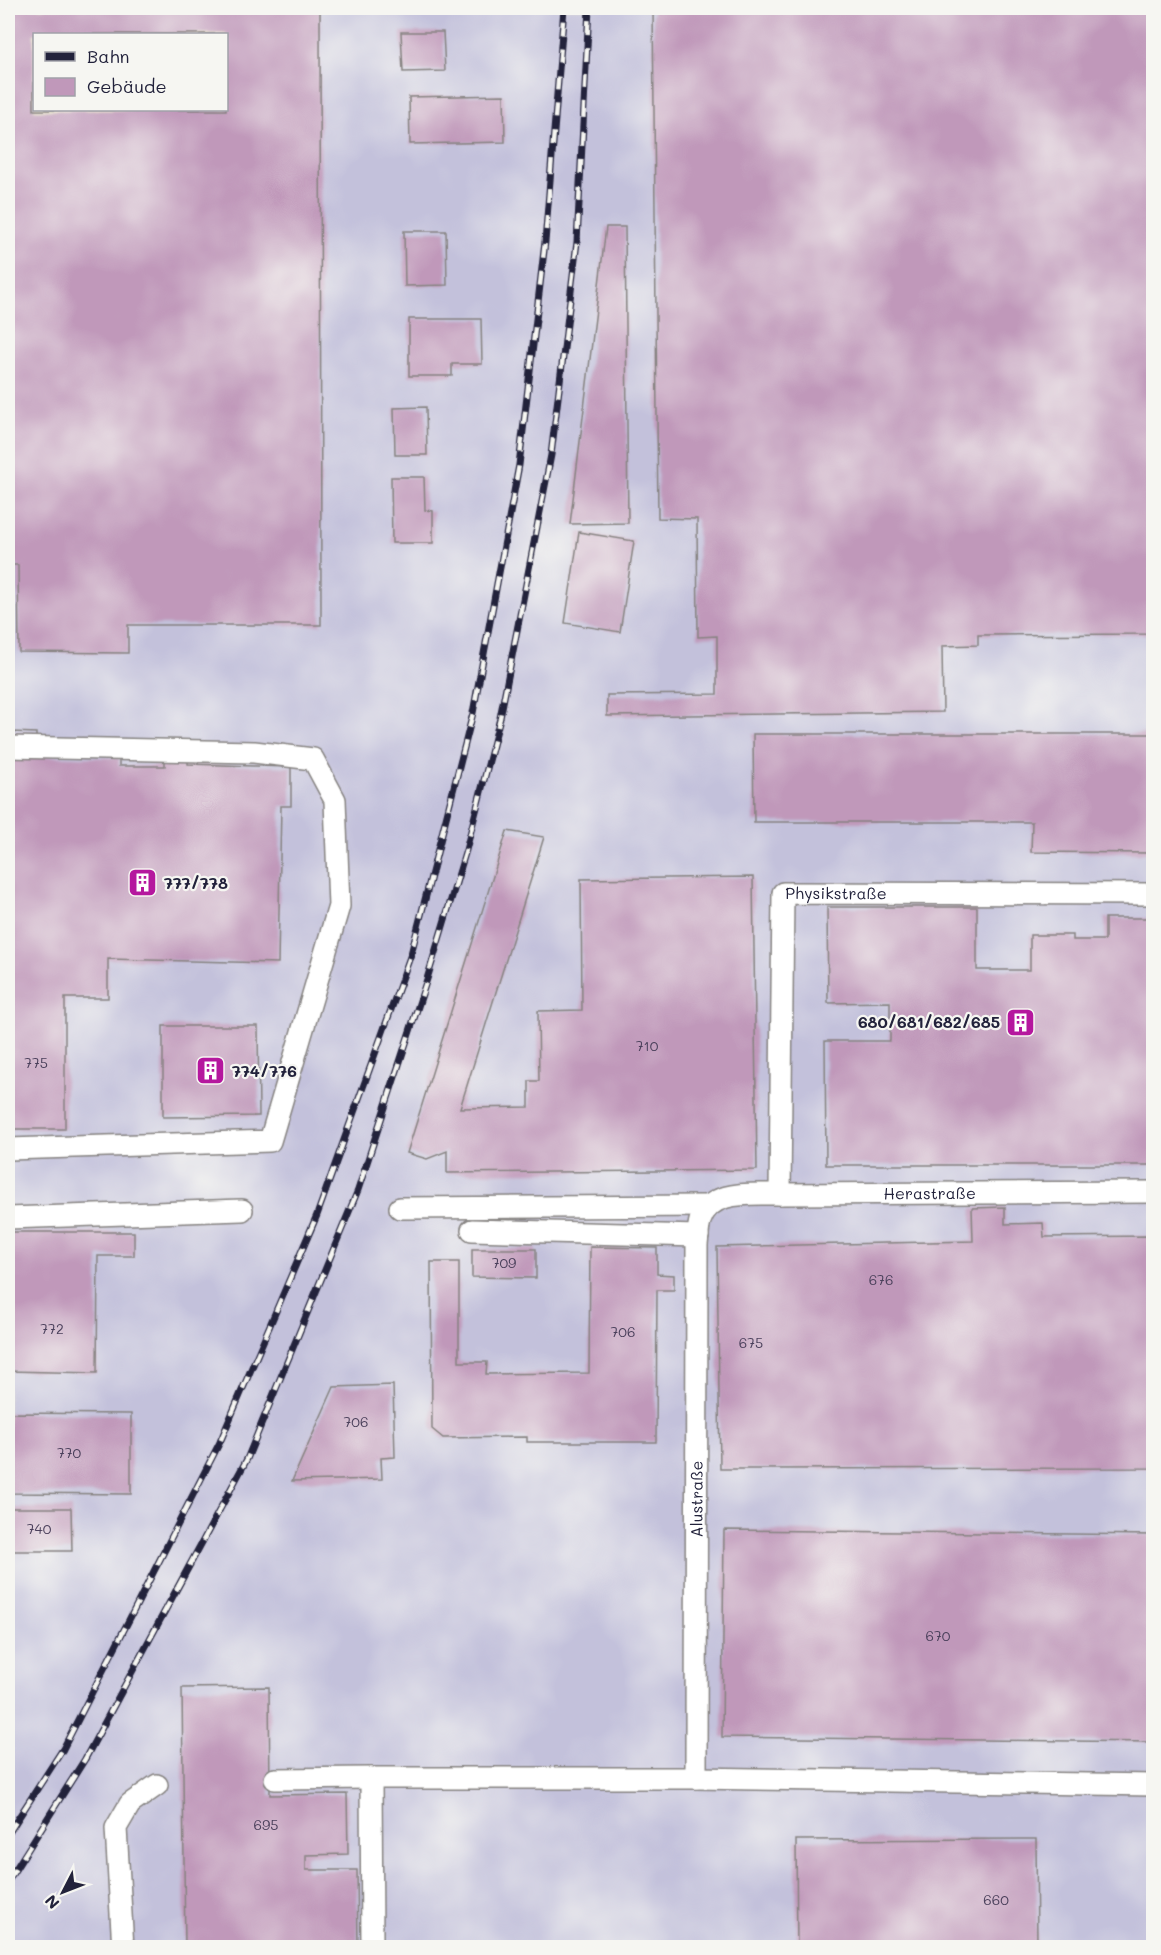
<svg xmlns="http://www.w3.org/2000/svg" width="1161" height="1955" viewBox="0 0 1161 1955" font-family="Mali,sans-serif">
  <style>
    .industrial { fill: #c3c1db; fill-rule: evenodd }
    .building { fill: #c098ba; fill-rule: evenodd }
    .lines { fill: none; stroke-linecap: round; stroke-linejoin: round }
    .lane-casing { stroke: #868381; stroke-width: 24 }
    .lane { stroke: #fff; stroke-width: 21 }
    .rail-casing { stroke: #22223b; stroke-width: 7 }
    .rail { stroke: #f6f6f2; stroke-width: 4.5; stroke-dasharray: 14; stroke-linecap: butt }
    .labels { text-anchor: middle; stroke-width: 4.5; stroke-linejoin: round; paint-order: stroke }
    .number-label { font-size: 14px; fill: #4a405b }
    .poi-label { font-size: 16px; font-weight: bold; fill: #22223b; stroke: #f6f6f2; text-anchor: start }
    .street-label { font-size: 16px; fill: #22223b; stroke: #f6f6f2 }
  </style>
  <rect width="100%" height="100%" fill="#f6f6f2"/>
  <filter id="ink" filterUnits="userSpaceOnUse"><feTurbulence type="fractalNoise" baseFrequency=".0167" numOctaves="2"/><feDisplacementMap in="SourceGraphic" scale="12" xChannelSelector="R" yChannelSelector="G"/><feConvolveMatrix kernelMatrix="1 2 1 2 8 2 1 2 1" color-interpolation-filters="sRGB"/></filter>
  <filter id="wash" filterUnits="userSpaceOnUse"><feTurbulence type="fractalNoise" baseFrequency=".008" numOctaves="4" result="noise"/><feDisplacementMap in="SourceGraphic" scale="24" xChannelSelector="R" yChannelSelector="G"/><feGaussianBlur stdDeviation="1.35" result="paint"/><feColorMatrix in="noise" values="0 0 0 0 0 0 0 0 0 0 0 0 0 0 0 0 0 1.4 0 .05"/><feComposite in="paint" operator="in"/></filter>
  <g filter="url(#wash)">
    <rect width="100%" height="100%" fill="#eae4c7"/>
    <path class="industrial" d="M8,8H1153V1947L8,1948ZM34,34H226V110H34Z"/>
    <g id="blocks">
      <g class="building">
        <path d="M8,8H320L321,625H128V653L19,652L18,565H8ZM34,34H226V110H34Z"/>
        <polygon points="653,8 1154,8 1154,634 978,635 978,645 942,646 943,712 607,716 607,695 717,694 717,636 698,637 697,519 658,518"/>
        <polygon points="401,32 443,32 445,71 403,72"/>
        <polygon points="504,95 505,142 410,144 409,97"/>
        <polygon points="606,227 625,227 628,523 570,524"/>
        <polygon points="404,231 446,231 447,285 405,286"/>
        <polygon points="409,319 481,319 482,364 452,364 452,376 409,376"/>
        <polygon points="426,407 427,455 395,455 394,408"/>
        <polygon points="391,477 424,477 425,510 433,511 433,543 392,543"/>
        <polygon points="579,532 634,541 620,632 565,623"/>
        <polygon points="11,732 36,733 36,756 119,758 119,766 165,766 165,757 188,757 188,764 291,767 291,806 281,806 278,963 108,959 108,998 65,998 65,1129 8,1129 8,757 11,757"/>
        <polygon points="753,734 1154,734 1154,853 1031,852 1032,822 754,822"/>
        <polygon points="507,831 544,837 460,1108 529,1107 529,1081 539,1081 538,1011 582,1010 581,879 753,877 757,1170 447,1173 447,1151 427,1159 407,1153"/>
        <polygon points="827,907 977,907 977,970 1030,970 1030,935 1073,935 1073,940 1105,940 1105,918 1153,918 1153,1165 826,1165 825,1041 890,1041 890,1002 828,1003"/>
        <polygon points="163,1026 258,1026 259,1116 163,1117"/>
        <polygon points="1005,1207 1005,1224 1043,1223 1044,1237 1154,1236 1154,1468 720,1469 717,1247 973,1241 972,1208"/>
        <polygon points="8,1232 134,1232 134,1256 98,1256 97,1373 8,1371"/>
        <polygon points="590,1247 657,1248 657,1274 674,1275 674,1290 657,1290 656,1442 527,1442 527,1437 443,1438 432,1429 431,1262 459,1262 459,1362 487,1362 486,1374 589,1373"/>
        <polygon points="472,1249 536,1249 536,1278 472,1277"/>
        <polygon points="393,1385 395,1457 381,1458 382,1479 292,1481 334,1387"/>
        <polygon points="8,1413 131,1414 131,1494 8,1493"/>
        <polygon points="8,1508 71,1508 72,1551 8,1551"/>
        <polygon points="724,1530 1154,1535 1154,1742 722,1737"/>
        <polygon points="269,1687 270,1795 347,1794 348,1854 306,1855 306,1870 357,1870 358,1948 185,1948 182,1688"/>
        <polygon points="1036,1839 1037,1948 797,1948 796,1840"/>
      </g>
    </g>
  </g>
  <g filter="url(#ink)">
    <use href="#blocks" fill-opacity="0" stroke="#868381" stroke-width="1.5"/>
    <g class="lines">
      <defs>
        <g id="lane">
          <polyline points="8,747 254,752 313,759 335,800 339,906 270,1141 8,1149"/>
          <path id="s1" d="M780,1194L783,893L1154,894"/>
          <polyline points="400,1208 709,1206"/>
          <polyline points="8,1218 242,1210"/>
          <polyline points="472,1230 698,1236"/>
          <path id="s2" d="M696,1778L697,1245C698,1237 698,1228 700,1221C710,1188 753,1195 780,1194L1154,1192"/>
          <polyline points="275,1779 371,1778"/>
          <polyline points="123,1948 116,1828 130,1804 157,1785"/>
          <polyline points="372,1948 371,1778 696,1778 1154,1785"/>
        </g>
      </defs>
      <use href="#lane" class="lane-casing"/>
      <use href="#lane" class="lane"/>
      <defs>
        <g id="rail">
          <polyline points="8,1834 63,1749 220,1442 317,1215 411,954 473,713 519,465 545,242 564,8"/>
          <polyline points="8,1881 85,1759 247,1459 358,1190 427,979 466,850 500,718 551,455 577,242 589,8"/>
        </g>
      </defs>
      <use href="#rail" class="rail-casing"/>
      <use href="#rail" class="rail"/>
    </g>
  </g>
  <defs>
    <symbol id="building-square" viewBox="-11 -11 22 22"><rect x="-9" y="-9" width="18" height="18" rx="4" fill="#b5179e" stroke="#f6f6f2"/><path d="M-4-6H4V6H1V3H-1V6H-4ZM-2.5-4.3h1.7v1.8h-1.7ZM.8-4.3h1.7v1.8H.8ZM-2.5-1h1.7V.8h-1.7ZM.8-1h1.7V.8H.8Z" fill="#fff"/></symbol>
  </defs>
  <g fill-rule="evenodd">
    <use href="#building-square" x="126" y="866" width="33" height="33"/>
    <use href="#building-square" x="1004" y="1006" width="33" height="33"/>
    <use href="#building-square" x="194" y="1054" width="33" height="33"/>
  </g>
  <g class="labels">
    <g class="number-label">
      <text x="647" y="1051">710</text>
      <text x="36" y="1068">775</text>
      <text x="504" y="1268">709</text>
      <text x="881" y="1285">676</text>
      <text x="52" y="1334">772</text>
      <text x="623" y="1337">706</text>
      <text x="751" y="1348">675</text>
      <text x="356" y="1427">706</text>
      <text x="69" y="1458">770</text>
      <text x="39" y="1534">740</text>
      <text x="938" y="1641">670</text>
      <text x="266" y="1830">695</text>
      <text x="996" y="1905">660</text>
    </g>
    <g class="poi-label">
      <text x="164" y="889">777/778</text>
      <text x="1000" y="1028" text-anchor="end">680/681/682/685</text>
      <text x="232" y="1077">774/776</text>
    </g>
    <g class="street-label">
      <text dy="6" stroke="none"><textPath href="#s1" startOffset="354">Physikstraße</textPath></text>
      <text dy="6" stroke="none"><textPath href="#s2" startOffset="798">Herastraße</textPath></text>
      <text dy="6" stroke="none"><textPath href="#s2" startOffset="279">Alustraße</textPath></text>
    </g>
  </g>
  <rect width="1161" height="1955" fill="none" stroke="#f6f6f2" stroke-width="30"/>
  <rect x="33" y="33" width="195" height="78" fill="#f6f6f2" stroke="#a1a1a9" stroke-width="1.5"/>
  <rect x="45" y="52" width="30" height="9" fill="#22223b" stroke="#a1a1a9" stroke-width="1.5"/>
  <text x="87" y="63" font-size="18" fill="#22223b">Bahn</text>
  <rect x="45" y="78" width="30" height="18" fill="#c098ba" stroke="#a1a1a9" stroke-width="1.5"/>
  <text x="87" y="93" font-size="18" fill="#22223b">Gebäude</text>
  <g transform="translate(63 1892) rotate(228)" stroke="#f6f6f2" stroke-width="4.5" paint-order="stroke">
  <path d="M0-4.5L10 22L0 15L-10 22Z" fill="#22223b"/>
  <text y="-9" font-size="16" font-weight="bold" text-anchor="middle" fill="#22223b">N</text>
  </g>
</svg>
